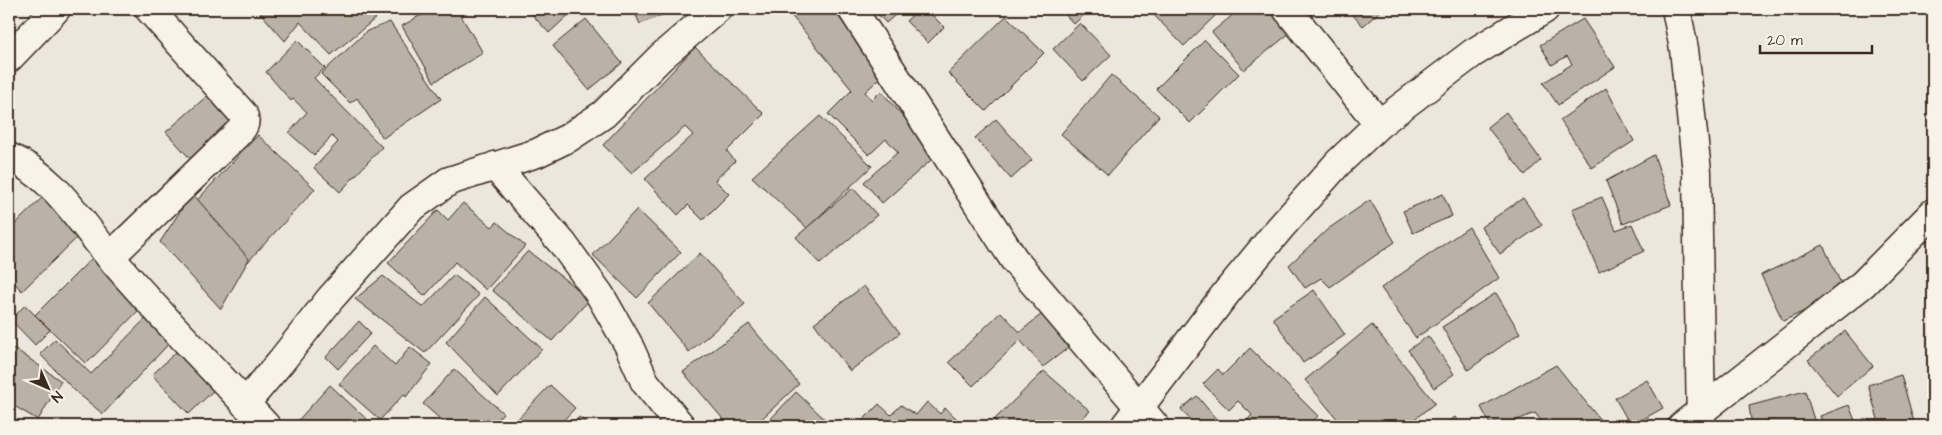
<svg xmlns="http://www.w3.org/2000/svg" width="1942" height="435" viewBox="0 0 1942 435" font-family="'Architects Daughter',sans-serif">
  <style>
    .building { fill: #bab2a7; stroke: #3b2a1e }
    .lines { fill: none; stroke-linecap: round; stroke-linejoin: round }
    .minor-casing { stroke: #3b2a1e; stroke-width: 31 }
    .minor { stroke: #f7f3e8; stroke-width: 28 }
  </style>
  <rect width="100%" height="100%" fill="#ece7dc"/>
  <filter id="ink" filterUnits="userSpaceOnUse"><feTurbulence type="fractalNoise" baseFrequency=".02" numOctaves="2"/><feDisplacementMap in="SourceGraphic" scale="10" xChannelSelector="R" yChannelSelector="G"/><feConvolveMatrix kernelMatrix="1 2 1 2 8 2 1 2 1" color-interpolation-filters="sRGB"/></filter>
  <g filter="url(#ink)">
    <g class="building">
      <polygon points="257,9 368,9 376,18 331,55 300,22 285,41"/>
      <polygon points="431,9 457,9 483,53 434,82 402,26"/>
      <polygon points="527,9 575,9 549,33"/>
      <polygon points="633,9 677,9 640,24"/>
      <polygon points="786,9 833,9 872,61 879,79 865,92 872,100 881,91 937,155 882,203 864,182 898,152 886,139 869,155 828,114 852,90"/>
      <polygon points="873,9 902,9 886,23"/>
      <polygon points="919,9 926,9 944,27 928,43 906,21"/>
      <polygon points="1060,9 1090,9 1074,24"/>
      <polygon points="1148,9 1222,9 1184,46"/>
      <polygon points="1240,9 1271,9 1291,32 1244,70 1212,32"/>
      <polygon points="1347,9 1383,9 1363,26"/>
      <polygon points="1006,16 1044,53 986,111 948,73"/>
      <polygon points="586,19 622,63 589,90 553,46"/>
      <polygon points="1583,19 1615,67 1558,105 1543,83 1572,64 1567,56 1552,65 1540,45"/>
      <polygon points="390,22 441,99 383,138 357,98 350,103 321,74 367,31"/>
      <polygon points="1080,23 1111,55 1083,81 1053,49"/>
      <polygon points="297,40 325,68 314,78 382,147 340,192 314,168 338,142 332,136 314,155 289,133 307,112 293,99 291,101 266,72"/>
      <polygon points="1205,40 1239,74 1190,123 1156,89"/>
      <polygon points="695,47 764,114 727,151 735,161 715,180 729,194 703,220 688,205 678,215 645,179 693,135 685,127 632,173 603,145"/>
      <polygon points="1111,75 1159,116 1108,175 1061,134"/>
      <polygon points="216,88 244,120 195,164 166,132"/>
      <polygon points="1606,88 1634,141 1592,168 1560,120"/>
      <polygon points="1933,95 1933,109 1926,101"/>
      <polygon points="1506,112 1541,160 1525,175 1487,127"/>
      <polygon points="820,116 872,166 807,228 752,177"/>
      <polygon points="996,119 1032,160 1011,179 975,138"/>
      <polygon points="258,135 315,189 244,266 239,261 231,269 210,248 217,240 186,212"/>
      <polygon points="1654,155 1671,205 1623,224 1606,181"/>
      <polygon points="853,188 877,215 820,264 796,237"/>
      <polygon points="49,191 86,229 22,291 9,277 9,230"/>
      <polygon points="192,193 249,259 221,309 160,242"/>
      <polygon points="1443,194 1452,216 1413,233 1403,211"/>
      <polygon points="1602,197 1616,230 1632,224 1644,251 1599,272 1572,209"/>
      <polygon points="1523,198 1542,225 1500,254 1481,227"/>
      <polygon points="1370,200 1395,242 1330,287 1321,278 1305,288 1289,265 1328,229"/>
      <polygon points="463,203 492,227 497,222 525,246 486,290 455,262 425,296 388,263 438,210 448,220"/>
      <polygon points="637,209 681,252 637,298 593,255"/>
      <polygon points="1469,227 1499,278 1416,338 1381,288"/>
      <polygon points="1823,245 1845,292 1783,321 1761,275"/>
      <polygon points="528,251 590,299 552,341 492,290"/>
      <polygon points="700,253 745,304 689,352 648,303"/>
      <polygon points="92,258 142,307 86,364 35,315"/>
      <polygon points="454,275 479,295 425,353 355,299 383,276 423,307"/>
      <polygon points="864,286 900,333 850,371 814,323"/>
      <polygon points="1314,290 1345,335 1303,363 1273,318"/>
      <polygon points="1496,293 1520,333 1468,370 1442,327"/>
      <polygon points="485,297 542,349 498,396 446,342"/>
      <polygon points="25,305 50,330 35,345 11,320"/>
      <polygon points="1001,312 1020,332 1043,313 1068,348 1043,367 1020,340 973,386 949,362"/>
      <polygon points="151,313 177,335 103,414 75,391 40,354 55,339 91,374"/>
      <polygon points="359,321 371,333 338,369 326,357"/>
      <polygon points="749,324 799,384 754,426 729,426 683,372"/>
      <polygon points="1372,325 1435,403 1406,426 1343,426 1305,380"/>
      <polygon points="1845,331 1873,366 1837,396 1808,360"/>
      <polygon points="1428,336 1454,374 1434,388 1408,350"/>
      <polygon points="373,346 395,366 410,347 432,364 406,397 404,394 380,420 339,384"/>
      <polygon points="14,348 61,381 38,420 9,403 9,355"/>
      <polygon points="1250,348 1318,416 1308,426 1242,426 1252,415 1238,401 1229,410 1203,384 1218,369 1223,375"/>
      <polygon points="177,351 215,389 189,414 152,375"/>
      <polygon points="1556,365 1605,426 1545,426 1535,413 1502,426 1491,426 1481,407"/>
      <polygon points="454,369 503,413 491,426 448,426 423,404"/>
      <polygon points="1044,371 1090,411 1074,426 999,426 994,420"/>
      <polygon points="1901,375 1915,426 1880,426 1868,385"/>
      <polygon points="1647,380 1663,408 1631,426 1615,398"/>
      <polygon points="330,385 374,426 293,426"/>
      <polygon points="550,385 575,408 558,426 511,426"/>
      <polygon points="1805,391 1816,426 1752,426 1749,406"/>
      <polygon points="796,392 832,426 764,426"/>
      <polygon points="1197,396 1222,426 1195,426 1181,409"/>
      <polygon points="927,402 940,414 945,408 965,426 857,426 879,404 891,415 901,405 916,415"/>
      <polygon points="1849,405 1857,426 1824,426 1820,416"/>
      <polygon points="9,417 22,426 9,426"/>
      <polygon points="579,417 589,426 570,426"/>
      <polygon points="1455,417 1462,426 1442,426"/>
    </g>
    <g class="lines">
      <defs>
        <g id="minor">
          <polyline points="852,9 1015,261 1155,426"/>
          <polyline points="1287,9 1379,124"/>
          <polyline points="1676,9 1684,49 1697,172 1701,426"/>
          <polyline points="9,58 56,9"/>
          <path d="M9,157C57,178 78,220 111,258C160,316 215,370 266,426"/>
          <polyline points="495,166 563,244 600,295 628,344 645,382 681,426"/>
          <path d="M110,257L236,135C243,129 247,123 243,114L149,9"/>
          <polyline points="245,404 282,360 330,299 411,208 449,181 537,153 568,138 604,114 661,57 717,9"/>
          <polyline points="1125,426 1227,292 1280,228 1338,163 1379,124 1473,53 1545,9"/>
          <polyline points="1682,426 1863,284 1933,213"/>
        </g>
      </defs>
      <use href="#minor" class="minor-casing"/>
      <use href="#minor" class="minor"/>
    </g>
  </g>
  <rect width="1942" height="435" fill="none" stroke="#f7f3e8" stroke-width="30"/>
  <rect x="15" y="15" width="1912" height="405" fill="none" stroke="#3b2a1e" stroke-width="2" filter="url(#ink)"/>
  <g transform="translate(48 388) rotate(135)" stroke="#f7f3e8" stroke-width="4" paint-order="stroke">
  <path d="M0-4L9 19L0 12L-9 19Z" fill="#3b2a1e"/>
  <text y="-8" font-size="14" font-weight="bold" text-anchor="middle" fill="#3b2a1e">N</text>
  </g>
  <path d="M1760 45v8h112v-8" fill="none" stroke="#3b2a1e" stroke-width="2.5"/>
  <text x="1767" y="45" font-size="15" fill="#3b2a1e" stroke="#f7f3e8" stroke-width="4" paint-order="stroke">20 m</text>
</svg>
